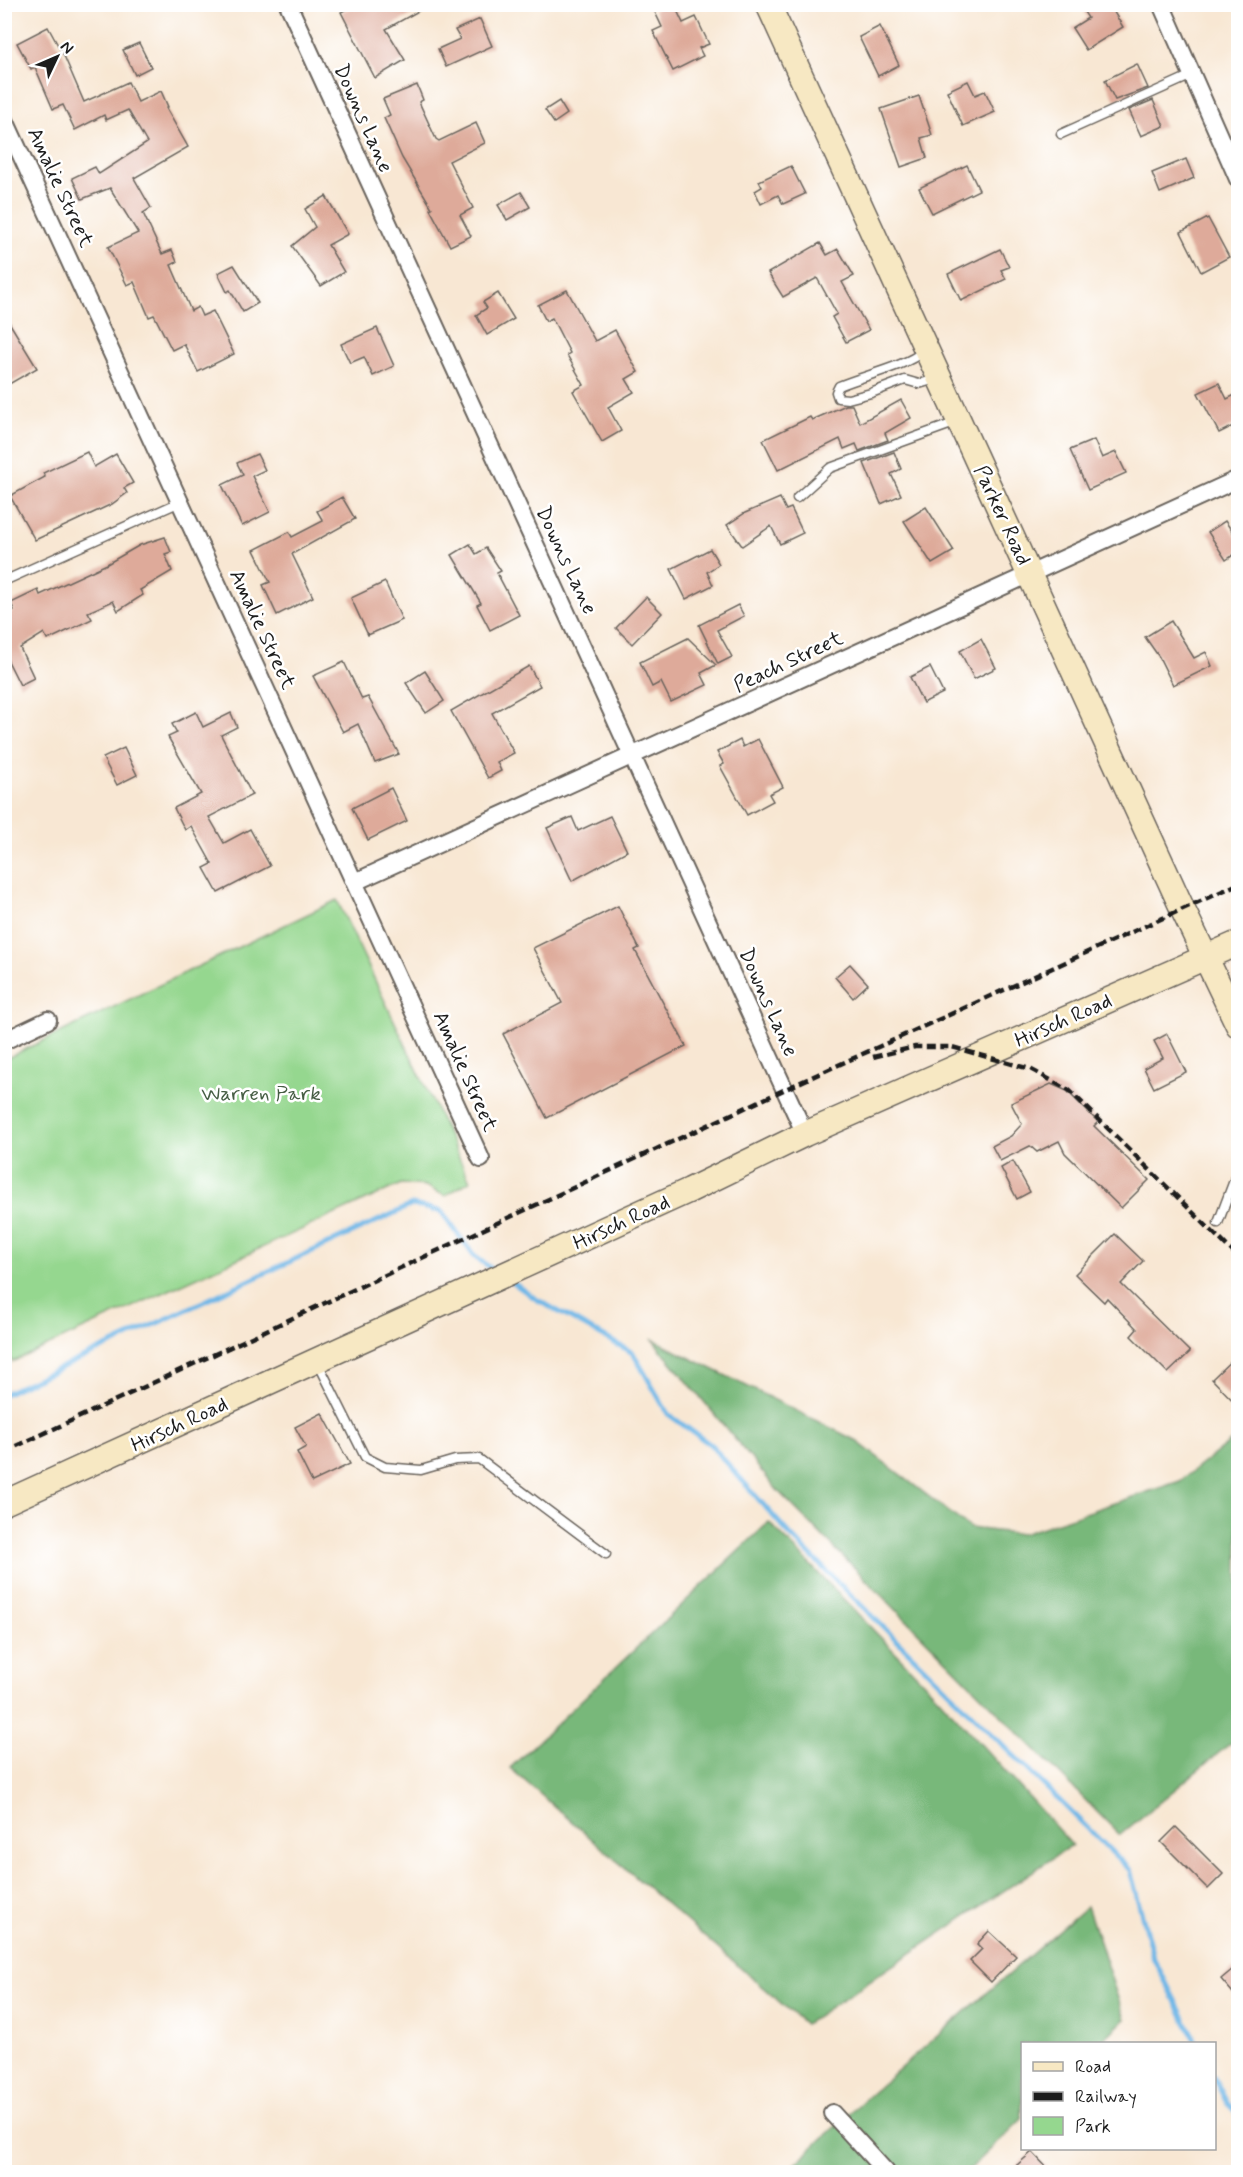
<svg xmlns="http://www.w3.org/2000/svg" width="1243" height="2177" viewBox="0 0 1243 2177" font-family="Mynerve,sans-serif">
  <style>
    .green { fill: #95d78f; stroke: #587a56; stroke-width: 1.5 }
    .forest { fill: #78b87a; stroke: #4a6a4b; stroke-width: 1.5 }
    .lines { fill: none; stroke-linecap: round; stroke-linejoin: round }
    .stream { stroke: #6fb7e7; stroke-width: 5 }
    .building { fill: #deaa9a }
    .lane-casing { stroke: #69635c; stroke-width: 11 }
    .street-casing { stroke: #69635c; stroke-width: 20 }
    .secondary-casing { stroke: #69635c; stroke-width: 27 }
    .lane { stroke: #fff; stroke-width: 8 }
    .street { stroke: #fff; stroke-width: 16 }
    .secondary { stroke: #f7e8c3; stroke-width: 24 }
    .rail { stroke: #1c1c1c; stroke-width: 4.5; stroke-dasharray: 9 4.5; stroke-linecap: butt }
    .labels { text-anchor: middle; stroke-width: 5; stroke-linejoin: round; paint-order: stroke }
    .street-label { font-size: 21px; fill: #1c1c1c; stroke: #fff }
    .park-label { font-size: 21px; fill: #465d44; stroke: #fff }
  </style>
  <rect width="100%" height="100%" fill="#fff"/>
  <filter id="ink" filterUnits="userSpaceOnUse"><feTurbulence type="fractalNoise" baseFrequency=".0167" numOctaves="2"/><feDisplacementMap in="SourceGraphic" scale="12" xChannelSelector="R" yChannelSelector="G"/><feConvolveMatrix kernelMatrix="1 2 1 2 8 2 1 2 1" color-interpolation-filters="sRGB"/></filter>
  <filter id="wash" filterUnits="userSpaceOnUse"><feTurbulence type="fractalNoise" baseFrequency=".008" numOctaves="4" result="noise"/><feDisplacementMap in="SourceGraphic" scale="24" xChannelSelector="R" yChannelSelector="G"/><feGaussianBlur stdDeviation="1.35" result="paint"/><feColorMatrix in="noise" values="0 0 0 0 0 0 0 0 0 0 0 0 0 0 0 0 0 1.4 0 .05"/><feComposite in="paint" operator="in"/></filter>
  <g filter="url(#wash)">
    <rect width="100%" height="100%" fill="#f8e7d3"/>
    <polygon class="green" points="337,900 470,1181 445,1196 426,1186 401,1184 12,1362 4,1335 5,1059"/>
    <g class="forest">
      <polygon points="652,1339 855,1440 970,1528 1022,1534 1180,1481 1238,1436 1238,1737 1120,1835 778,1491"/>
      <polygon points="769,1522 939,1698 1072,1845 805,2024 510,1768"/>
      <polygon points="1087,1906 1125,2019 1100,2043 1022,2044 1022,2119 967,2172 786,2172 866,2098"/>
    </g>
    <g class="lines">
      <g class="stream">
        <polyline points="509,1280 536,1299 633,1353 668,1414 711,1445 790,1535 1130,1870 1153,1957 1197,2044"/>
        <polyline points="4,1394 412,1205 441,1211 474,1256 496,1272"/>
        <polyline points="1214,2078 1227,2103 1238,2114"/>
      </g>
    </g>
    <g id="blocks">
      <g class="building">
        <polygon points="356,4 431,4 386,29 405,60 375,78 341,12"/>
        <polygon points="665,4 674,4 683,23 696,17 709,44 699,48 703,56 673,71 653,31 662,27 654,10"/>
        <polygon points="1095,4 1109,4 1123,27 1086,50 1072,28 1088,18 1084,12"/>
        <polygon points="480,19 492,46 446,67 438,49 460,39 455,30"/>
        <polygon points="880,26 899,65 878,76 859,37"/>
        <polygon points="48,27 65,58 84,102 128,82 138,102 161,91 168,107 166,108 188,147 134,178 151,208 143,213 162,254 172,250 177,262 171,265 191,311 198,307 202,316 213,311 234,354 198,372 184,344 172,350 154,315 149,317 134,282 127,285 108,247 138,233 110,188 82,199 72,178 95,167 99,174 147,143 128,110 106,120 104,115 75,130 63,105 53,109 35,67 31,69 17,43"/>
        <polygon points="139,43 151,67 135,75 123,50"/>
        <polygon points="1137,64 1148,88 1115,100 1105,80"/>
        <polygon points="968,81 975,95 985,91 995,112 963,126 947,91"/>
        <polygon points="417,85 423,100 419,102 436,139 439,141 476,123 485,143 449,161 473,208 460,215 471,236 450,246 430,209 432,208 402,158 384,118 390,115 383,99"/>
        <polygon points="919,96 932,135 921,138 927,158 901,167 881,109"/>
        <polygon points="1153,100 1164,126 1141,136 1129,110"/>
        <polygon points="559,101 567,114 554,123 545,110"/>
        <polygon points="1186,159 1194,178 1160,193 1152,173"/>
        <polygon points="967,165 979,190 932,213 919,188"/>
        <polygon points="791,166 805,194 783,204 778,195 761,204 755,191 762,187 759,181"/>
        <polygon points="521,192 530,207 507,220 498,205"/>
        <polygon points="326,196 348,234 328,245 344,272 321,286 292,246 315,227 305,209"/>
        <polygon points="1208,218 1229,257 1201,272 1181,232"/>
        <polygon points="820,243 827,255 838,249 854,276 842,282 869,330 846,342 832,317 837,314 817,278 783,297 768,273"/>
        <polygon points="1000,249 1009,267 1001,270 1006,279 961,301 948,274"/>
        <polygon points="234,265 258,303 243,312 230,290 227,292 218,273"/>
        <polygon points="567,290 595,341 615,330 638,372 626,379 634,392 608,407 621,431 602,442 573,391 584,385 567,355 570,353 552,318 546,321 538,305"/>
        <polygon points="498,293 514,319 487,335 476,315 487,308 483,302"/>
        <polygon points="4,314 37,368 4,387"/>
        <polygon points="377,328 394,366 373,376 364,357 350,363 341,344"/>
        <polygon points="1219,383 1227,399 1239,393 1239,423 1219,433 1198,393"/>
        <polygon points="901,400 911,418 885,433 888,440 859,451 856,444 844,449 840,439 778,470 763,440 810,417 812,420 846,405 852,405 860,423"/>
        <polygon points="1094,440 1102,458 1116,452 1126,473 1088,490 1070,450"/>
        <polygon points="87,452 94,467 116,454 133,483 124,488 127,493 112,504 35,540 10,496 45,477 43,473"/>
        <polygon points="894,452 901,469 891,474 901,495 881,504 864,463"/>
        <polygon points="257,454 265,470 252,476 270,512 242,526 222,485 243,475 237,463"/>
        <polygon points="342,497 355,519 292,554 313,597 277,615 263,585 270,582 254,550 289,532 292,537 323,521 317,511"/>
        <polygon points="780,498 786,510 791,508 803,533 780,544 771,526 742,546 727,525 745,513"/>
        <polygon points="926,507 954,551 932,564 904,521"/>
        <polygon points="1225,521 1239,541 1239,551 1226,560 1208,532"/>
        <polygon points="165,537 171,552 165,554 172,571 140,590 143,595 118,611 113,601 88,612 92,619 48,640 44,633 20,648 34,678 20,685 4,653 4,617 14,610 11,603 38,590 40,595 107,564 140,545"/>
        <polygon points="470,544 476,554 486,548 501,571 497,573 519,615 490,630 477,605 481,603 452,555"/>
        <polygon points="710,549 719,564 707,572 713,585 686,599 671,569"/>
        <polygon points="385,582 402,620 368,635 351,598"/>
        <polygon points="646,597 662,613 632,644 616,628"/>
        <polygon points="738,605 744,616 717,630 732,657 718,664 699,625"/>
        <polygon points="1171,621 1194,658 1206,652 1212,666 1173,685 1159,657 1145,637"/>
        <polygon points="688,638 716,665 701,673 707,685 671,702 661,682 652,687 640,662"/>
        <polygon points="981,639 996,668 974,679 960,651"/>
        <polygon points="344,662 362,699 368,697 399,754 375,763 358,724 343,732 313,676"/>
        <polygon points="529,666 540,686 492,713 514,753 497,762 501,771 488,778 451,711"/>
        <polygon points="930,667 943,693 923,703 910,677"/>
        <polygon points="425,671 444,701 426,713 406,683"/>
        <polygon points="196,712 203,727 231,713 237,727 221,735 252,795 209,817 224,843 250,829 270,866 218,893 204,868 212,864 191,826 185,830 174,808 201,794 168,737 177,733 172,724"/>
        <polygon points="758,739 783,787 769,794 773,801 747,815 720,766 724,764 717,752 740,740 743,747"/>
        <polygon points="124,748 137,775 117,785 103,758"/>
        <polygon points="391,788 407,821 368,840 352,808"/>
        <polygon points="610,816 627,851 572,881 547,828 572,817 578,831"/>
        <polygon points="618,906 639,948 635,950 686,1046 547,1118 503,1034 562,1003 533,948"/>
        <polygon points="850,964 868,984 853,998 835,977"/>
        <polygon points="1167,1034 1186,1072 1154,1088 1144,1068 1163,1058 1154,1041"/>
        <polygon points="1051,1084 1067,1091 1098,1122 1094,1126 1149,1180 1121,1208 1065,1153 1059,1141 1037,1152 1030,1146 1000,1161 992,1146 1011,1136 1022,1124 1011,1103"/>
        <polygon points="1013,1161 1030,1192 1017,1199 1001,1168"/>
        <polygon points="1115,1234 1143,1261 1121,1284 1190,1352 1168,1373 1131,1336 1137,1329 1107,1298 1104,1302 1075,1274"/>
        <polygon points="1239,1353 1239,1407 1212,1379"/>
        <polygon points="322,1413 350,1464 312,1482 297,1452 306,1447 295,1427"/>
        <polygon points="1176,1827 1223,1874 1208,1889 1161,1842"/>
        <polygon points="989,1931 1016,1956 991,1982 970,1961 982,1949 977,1944"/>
        <polygon points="1239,1964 1239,2000 1221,1979"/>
        <polygon points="1032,2152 1051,2172 1009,2172"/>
      </g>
    </g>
  </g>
  <g filter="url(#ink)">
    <use href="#blocks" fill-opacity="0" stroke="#69635c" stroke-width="1.5"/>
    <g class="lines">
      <defs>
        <g id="lane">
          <polyline points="1061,134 1192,75"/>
          <path d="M924,351C904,367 865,375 839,386L836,392L838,398L848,399L871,393L905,380L919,384L936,379"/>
          <polyline points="797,498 830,468 957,422"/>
          <polyline points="4,581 180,502"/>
          <polyline points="1218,1223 1238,1170"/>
          <polyline points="317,1361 365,1457 385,1467 421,1470 455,1460 479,1459 606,1554"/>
        </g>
        <g id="street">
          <polyline points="288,4 805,1134"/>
          <polyline points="1161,4 1238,179"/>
          <polyline points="4,118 481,1159"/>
          <polyline points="355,882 1238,479"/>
          <polyline points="4,1041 48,1020"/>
          <polyline points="832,2113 886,2172"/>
        </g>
        <g id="secondary">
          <polyline points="768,4 1183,910 1238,1025"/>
          <polyline points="4,1503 690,1190 805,1134 1238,943"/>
        </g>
      </defs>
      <use href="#lane" class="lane-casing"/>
      <use href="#street" class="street-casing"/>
      <use href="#secondary" class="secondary-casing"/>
      <use href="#lane" class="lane"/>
      <use href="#street" class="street"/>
      <use href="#secondary" class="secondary"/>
      <g class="rail">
        <polyline points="873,1057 915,1047 952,1047 1030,1069 1069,1090 1238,1257"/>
        <polyline points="4,1452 803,1081 1238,884"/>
      </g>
    </g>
  </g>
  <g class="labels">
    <g class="street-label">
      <text transform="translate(364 118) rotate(66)" y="7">Downs Lane</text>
      <text transform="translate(61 187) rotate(65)" y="7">Amalie Street</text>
      <text transform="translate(1003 515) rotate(65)" y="7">Parker Road</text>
      <text transform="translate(567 560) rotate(65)" y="7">Downs Lane</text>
      <text transform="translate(263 629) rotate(65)" y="7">Amalie Street</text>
      <text transform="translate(788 661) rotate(-25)" y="7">Peach Street</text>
      <text transform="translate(769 1002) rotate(66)" y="7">Downs Lane</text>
      <text transform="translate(1063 1020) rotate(-24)" y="7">Hirsch Road</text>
      <text transform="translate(466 1071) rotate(66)" y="7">Amalie Street</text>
      <text transform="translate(621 1222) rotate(-25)" y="7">Hirsch Road</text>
      <text transform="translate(179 1424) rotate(-25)" y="7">Hirsch Road</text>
    </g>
    <g class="park-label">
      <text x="261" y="1100">Warren Park</text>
    </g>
  </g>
  <rect width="1243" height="2177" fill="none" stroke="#fff" stroke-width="24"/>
  <rect x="1021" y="2042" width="195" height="108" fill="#ffffff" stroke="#a4a4a4" stroke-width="1.5"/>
  <rect x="1033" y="2062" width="30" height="9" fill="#f7e8c3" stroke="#a4a4a4" stroke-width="1.5"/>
  <text x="1075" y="2072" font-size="18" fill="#1c1c1c">Road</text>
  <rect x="1033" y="2092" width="30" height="9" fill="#1c1c1c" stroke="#a4a4a4" stroke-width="1.5"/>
  <text x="1075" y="2102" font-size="18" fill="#1c1c1c">Railway</text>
  <rect x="1033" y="2117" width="30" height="18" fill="#95d78f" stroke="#a4a4a4" stroke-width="1.5"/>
  <text x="1075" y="2132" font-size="18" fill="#1c1c1c">Park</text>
  <g transform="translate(57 57) rotate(46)" stroke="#ffffff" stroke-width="4.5" paint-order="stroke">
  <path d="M0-4.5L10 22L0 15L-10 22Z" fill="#1c1c1c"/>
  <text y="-9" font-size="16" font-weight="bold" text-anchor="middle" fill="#1c1c1c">N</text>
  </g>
</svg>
